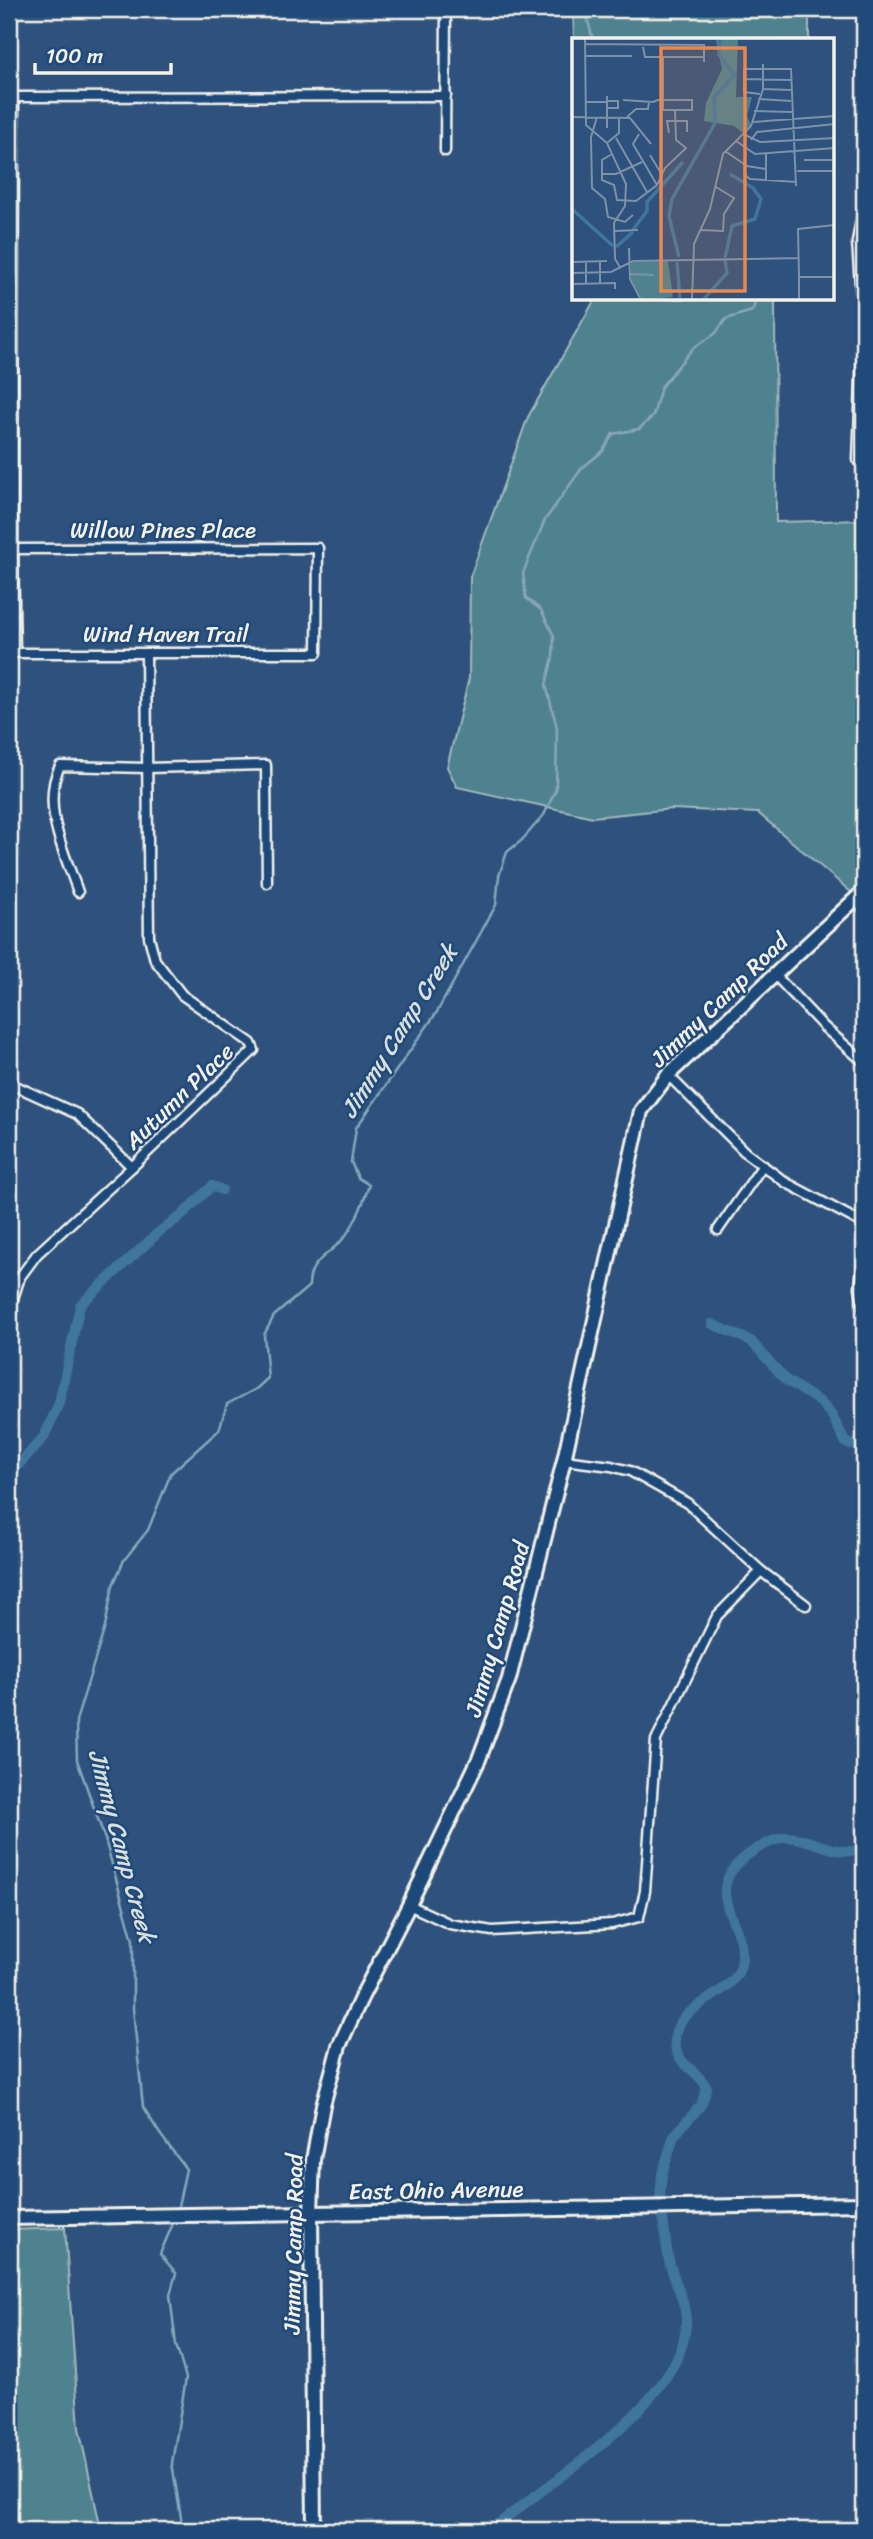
<svg xmlns="http://www.w3.org/2000/svg" width="873" height="2539" viewBox="0 0 873 2539" font-family="Sriracha,sans-serif">
  <style>
    .green { fill: #4f828f; stroke: #a2babc; stroke-width: 2 }
    .lines { fill: none; stroke-linecap: round; stroke-linejoin: round }
    .stream { stroke: #88a7bb; stroke-width: 2.5 }
    .canal { stroke: #40769d; stroke-width: 10 }
    .street-casing { stroke: #f4f1e8; stroke-width: 13 }
    .secondary-casing { stroke: #f4f1e8; stroke-width: 18 }
    .street { stroke: #1f4a7a; stroke-width: 8 }
    .secondary { stroke: #1f4a7a; stroke-width: 12 }
    .labels { text-anchor: middle; stroke-width: 5; stroke-linejoin: round; paint-order: stroke }
    .street-label { font-size: 23px; fill: #f4f1e8; stroke: #1f4a7a }
    .water-label { font-size: 24px; font-style: italic; fill: #d9dfdd; stroke: #1f4a7a }
    .inset-river { fill: none; stroke: #40769d; stroke-width: 3.5 }
    .inset-road { fill: none; stroke: #7d92a8; stroke-width: 2 }
    .view { fill: #ec874e; fill-opacity: 0.15; stroke: #ec874e; stroke-width: 3.5 }
    .inset-edge { fill: none; stroke: #f4f1e8; stroke-width: 3.5 }
  </style>
  <rect width="100%" height="100%" fill="#2e527d"/>
  <filter id="ink" filterUnits="userSpaceOnUse"><feTurbulence type="fractalNoise" baseFrequency=".0143" numOctaves="2"/><feDisplacementMap in="SourceGraphic" scale="14" xChannelSelector="R" yChannelSelector="G"/><feConvolveMatrix kernelMatrix="1 2 1 2 8 2 1 2 1" color-interpolation-filters="sRGB"/></filter>
  <g filter="url(#ink)">
    <g class="green">
      <polygon points="573,9 809,9 809,40 574,40"/>
      <polygon points="595,299 775,299 776,522 864,520 864,881 852,893 758,813 672,809 593,817 457,787 447,767 469,678 470,577 528,417"/>
      <polygon points="65,2228 79,2428 101,2530 9,2530 9,2230"/>
    </g>
    <g class="lines">
      <g class="stream">
        <polyline points="585,9 593,40"/>
        <path d="M177,2211L186,2169L160,2134L143,2107L133,2009V1940L105,1839L77,1760L76,1721L105,1627L113,1585L124,1560L148,1530L171,1473L219,1430L227,1404L256,1389L268,1378L264,1335L274,1316L309,1286C309,1258 332,1255 346,1235C357,1220 363,1203 369,1185L358,1178L351,1162L356,1128L437,1012L496,905L499,876L507,852L522,840L544,815L556,789L557,728L546,685L553,657L554,636L541,610L526,598L523,573L545,520L582,468L603,451L613,434L639,429L653,416L661,387L693,348L715,334L726,319L752,311L757,299"/>
        <polyline points="174,2221 160,2254 176,2273 170,2295 176,2345 186,2378 172,2463 183,2530"/>
      </g>
      <g class="canal">
        <polyline points="712,1324 751,1341 786,1380 820,1402 831,1414 846,1443 864,1447"/>
        <polyline points="9,1475 44,1437 59,1403 80,1305 159,1232 181,1216 212,1186 222,1190"/>
        <path d="M660,2197L662,2174L674,2136L701,2105L707,2088C697,2067 672,2065 675,2037C677,2005 735,1995 741,1965C750,1924 695,1893 749,1854C757,1848 778,1837 787,1837C813,1838 839,1859 864,1848"/>
        <path d="M491,2530C545,2484 687,2400 686,2322C686,2301 674,2281 669,2261C666,2247 665,2232 663,2218"/>
      </g>
      <defs>
        <g id="street">
          <polyline points="12,97 446,96"/>
          <polyline points="445,151 446,9"/>
          <polyline points="864,220 861,220 857,242 863,329 858,460 864,459"/>
          <polyline points="9,549 13,549 318,548 317,653 15,653 13,549 14,97"/>
          <path d="M78,892C65,854 40,805 60,766L147,768L266,765L267,883"/>
          <polyline points="854,900 864,909"/>
          <polyline points="775,975 824,1027 864,1062"/>
          <polyline points="668,1075 746,1153 785,1182 864,1224"/>
          <polyline points="9,1083 77,1114 132,1167"/>
          <polyline points="718,1230 763,1165"/>
          <polyline points="864,1252 860,1287 864,1312"/>
          <polyline points="9,1311 20,1277 37,1254 132,1167 254,1050 251,1043 182,995 155,960 149,937 146,654"/>
          <polyline points="761,1571 806,1605"/>
          <polyline points="409,1905 450,1924 492,1931 612,1924 639,1917 645,1891 656,1740 717,1616 761,1571 687,1503 630,1471 611,1466 564,1460"/>
        </g>
        <g id="secondary">
          <polyline points="9,2218 864,2204"/>
          <polyline points="314,2530 311,2212 313,2160 323,2105 339,2046 362,1996 409,1905 479,1759 509,1679 564,1460 641,1111 668,1075 864,891"/>
        </g>
      </defs>
      <use href="#street" class="street-casing"/>
      <use href="#secondary" class="secondary-casing"/>
      <use href="#street" class="street"/>
      <use href="#secondary" class="secondary"/>
    </g>
  </g>
  <g class="labels">
    <g class="street-label">
      <text x="163" y="538">Willow Pines Place</text>
      <text x="166" y="642">Wind Haven Trail</text>
      <text transform="translate(719 1000) rotate(-44)" y="8">Jimmy Camp Road</text>
      <text transform="translate(179 1096) rotate(-44)" y="8">Autumn Place</text>
      <text transform="translate(497 1629) rotate(-74)" y="8">Jimmy Camp Road</text>
      <text transform="translate(436 2190) rotate(-1)" y="8">East Ohio Avenue</text>
      <text transform="translate(293 2244) rotate(-89)" y="8">Jimmy Camp Road</text>
    </g>
    <g class="water-label">
      <text transform="translate(399 1031) rotate(-58)" y="8">Jimmy Camp Creek</text>
      <text transform="translate(122 1846) rotate(75)" y="8">Jimmy Camp Creek</text>
    </g>
  </g>
  <g transform="translate(572 38)">
    <rect width="262" height="262" fill="#2e527d"/>
    <path d="M166,0L164,59H180L175,78L179,87L171,95L162,88L132,83L134,65L150,31L144,2ZM96,223L101,259L70,262L59,241V224Z" fill="#4f828f"/>
    <path class="inset-river" d="M0,171L41,208M61,192L75,173V164L111,124M44,209L61,194M107,219L97,178L100,161L143,85L142,59L163,37L147,17L148,0M153,220L160,188L183,181L189,161L181,150L158,136M105,224L108,262M131,262L155,235L153,222"/>
    <path class="inset-road" d="M13,0L14,87L35,105L54,146L53,168L42,185L43,221L48,229M13,6L132,7V24M71,9L73,19H132M13,18H60M172,41L219,42M191,51L219,52M188,56L172,54V31H219L224,148M186,61L219,63M51,62L81,64L86,62H120V72H91V19M35,63H46V70H35M13,64H35M182,73L220,74M0,79L58,80L79,106M25,79L19,99L20,150L33,161L36,179L53,184L61,177M55,79L64,71H76L77,64M181,84L263,78M35,90V58M97,95L95,83H115V94M67,96L61,106L85,147M171,96L188,104L263,100M44,100L75,154M179,102L185,94L263,86M164,103L183,116L263,110M35,105L47,95V79M153,113L175,128L194,131M40,116L30,122V142L42,147L45,162L64,163L85,147L93,130L114,110L104,102L103,72M194,116V143M78,117L90,137M232,122H263M173,127L172,136L178,141L225,144M225,133H263M30,136H44L70,124M263,187L226,191L227,239H263M129,192L151,193L152,176L162,160L144,149M43,193L66,192M57,210L58,241L69,262M28,223V246M0,224L35,223M14,224V246M0,235L39,234L61,223L227,220M58,236L82,237M0,246L43,245V251M120,262L122,206L138,171L151,116L179,88L191,51V26M227,262V239"/>
    <path class="view" d="M89,10H173V253H89Z"/>
    <rect width="262" height="262" class="inset-edge"/>
  </g>
  <rect width="873" height="2539" fill="none" stroke="#1f4a7a" stroke-width="35"/>
  <rect x="18" y="18" width="838" height="2504" fill="none" stroke="#f4f1e8" stroke-width="2.5" filter="url(#ink)"/>
  <path d="M35 63v10h136v-10" fill="none" stroke="#f4f1e8" stroke-width="3.5"/>
  <text x="46" y="63" font-size="21" fill="#f4f1e8" stroke="#1f4a7a" stroke-width="5" paint-order="stroke">100 m</text>
</svg>
